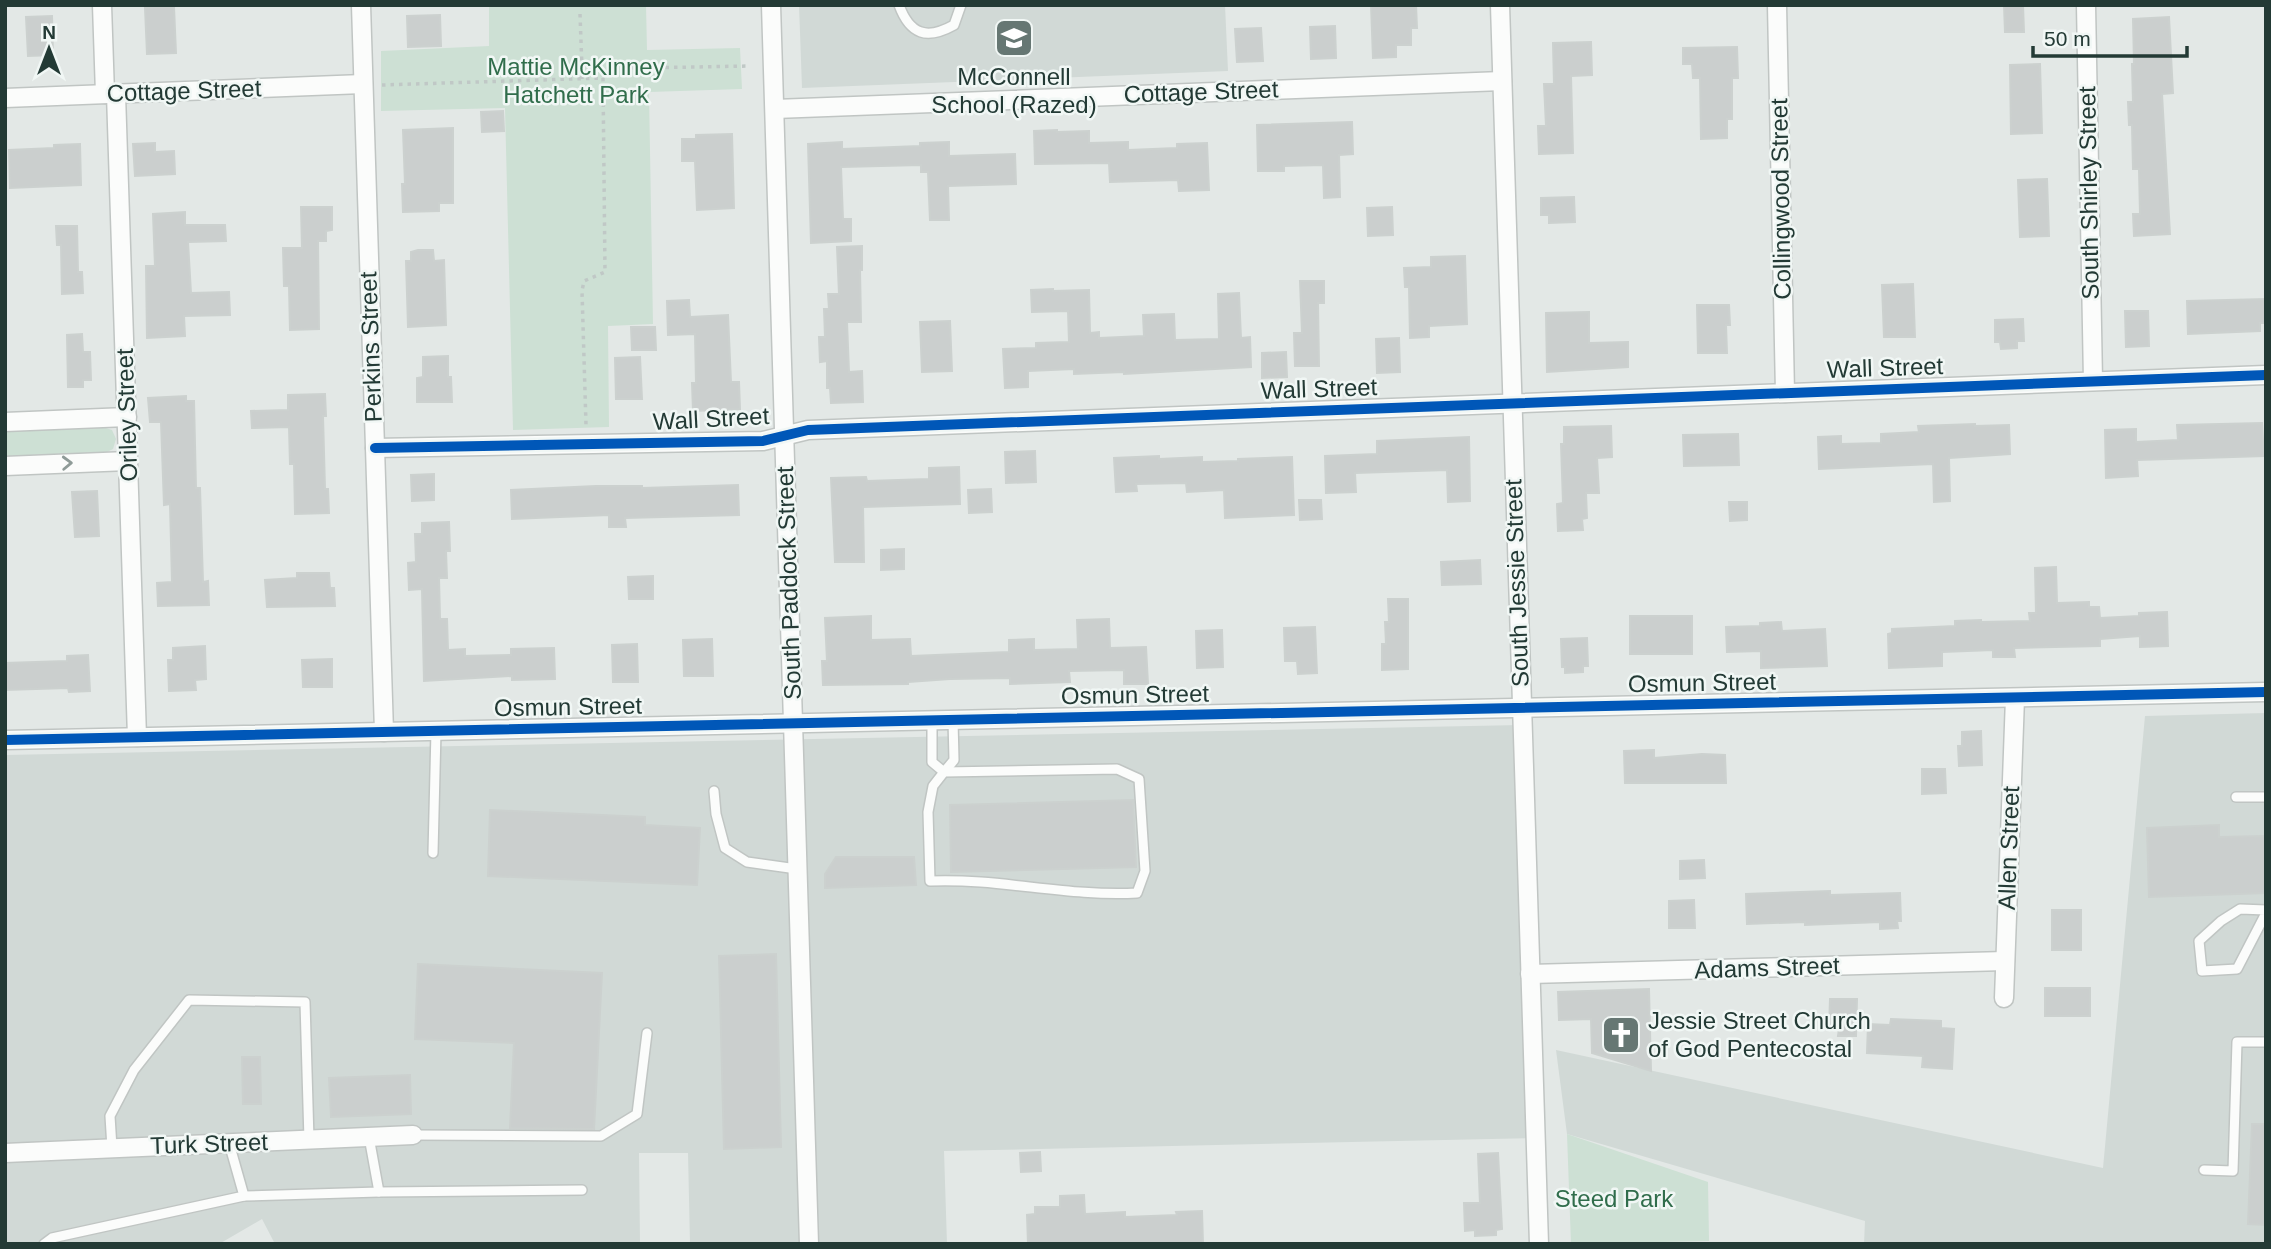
<svg xmlns="http://www.w3.org/2000/svg" width="2271" height="1249" viewBox="0 0 2271 1249" font-family="Helvetica,sans-serif">
  <style>
    .built { fill: #d1d9d6 }
    .green { fill: #cde0d4 }
    .building { fill: #cbcfce; stroke: #ccd1cf; stroke-width: 2 }
    .lines { fill: none; stroke-linecap: round; stroke-linejoin: round }
    .lane-casing { stroke: #c0c5c3; stroke-width: 12 }
    .street-casing { stroke: #c0c5c3; stroke-width: 21 }
    .path { stroke: #c0c8c6; stroke-width: 3.5; stroke-dasharray: 3.5 5; stroke-linecap: butt }
    .lane { stroke: #fbfcfb; stroke-width: 9 }
    .street { stroke: #fbfcfb; stroke-width: 18 }
    .cycleway-casing { stroke: #f1f7f5; stroke-width: 15 }
    .cycleway { stroke: #0057b8; stroke-width: 10 }
    .oneway { stroke: #8f9b98 }
    .labels { text-anchor: middle; stroke-width: 5; stroke-linejoin: round; paint-order: stroke }
    .park-label { font-size: 24px; fill: #306d4b; stroke: #f1f7f5 }
    .poi-label { font-size: 24px; fill: #233a35; stroke: #f1f7f5 }
    .street-label { font-size: 24px; fill: #233a35; stroke: #f1f7f5 }
  </style>
  <rect width="100%" height="100%" fill="#e3e8e6"/>
  <g class="built">
    <polygon points="799,5 1225,5 1228,71 802,88"/>
    <polygon points="2266,713 2266,1244 1864,1244 1865,1221 1567,1134 1556,1050 2103,1168 2145,716"/>
    <polygon points="1521,725 1536,1138 944,1151 947,1244 690,1244 688,1153 639,1153 640,1244 275,1244 262,1219 219,1244 5,1244 5,755"/>
  </g>
  <g class="green">
    <polygon points="489,5 646,5 647,50 740,48 742,89 649,92 653,324 608,326 609,427 513,430 505,108 381,111 381,51 489,46"/>
    <polygon points="103,427 112,430 116,439 113,449 107,452 5,456 5,431"/>
    <polygon points="1567,1134 1708,1182 1709,1241 1571,1244"/>
  </g>
  <g class="building">
    <polygon points="1371,5 1416,5 1417,28 1411,28 1411,45 1396,45 1396,57 1373,58"/>
    <polygon points="2004,5 2023,5 2024,32 2005,32"/>
    <polygon points="174,7 176,53 147,54 145,8"/>
    <polygon points="440,15 441,46 408,47 407,16"/>
    <polygon points="52,16 53,55 28,56 26,17"/>
    <polygon points="2169,17 2173,93 2162,94 2170,234 2134,236 2133,214 2140,214 2139,169 2133,169 2132,125 2129,125 2128,102 2133,102 2132,64 2134,64 2133,19"/>
    <polygon points="1335,26 1336,58 1311,59 1310,27"/>
    <polygon points="1261,28 1263,61 1237,62 1235,29"/>
    <polygon points="1591,42 1592,75 1571,76 1573,153 1539,154 1538,126 1546,126 1544,84 1554,84 1553,43"/>
    <polygon points="1737,47 1738,78 1732,78 1732,119 1727,119 1727,138 1701,139 1700,78 1693,78 1692,64 1683,64 1683,48"/>
    <polygon points="2040,64 2042,133 2011,134 2010,65"/>
    <polygon points="503,111 504,131 482,132 481,112"/>
    <polygon points="1352,122 1353,154 1339,155 1340,197 1324,198 1323,165 1284,166 1284,171 1258,171 1257,125"/>
    <polygon points="453,128 453,203 439,203 439,211 403,212 402,184 405,184 403,130"/>
    <polygon points="1057,130 1057,132 1089,131 1089,143 1128,142 1128,150 1177,148 1177,144 1207,143 1209,190 1179,191 1178,180 1110,182 1109,163 1035,164 1034,131"/>
    <polygon points="732,134 734,208 697,210 695,161 682,161 682,139 696,139 696,135"/>
    <polygon points="842,142 842,149 920,146 920,143 949,142 949,156 1015,154 1016,184 948,186 949,220 930,220 928,172 921,172 921,165 841,167 843,219 851,219 851,241 811,243 808,144"/>
    <polygon points="155,143 155,152 174,151 175,174 135,176 133,144"/>
    <polygon points="80,144 81,185 10,188 9,150 54,148 54,145"/>
    <polygon points="2047,179 2049,236 2020,237 2018,180"/>
    <polygon points="1574,197 1575,222 1549,223 1549,215 1541,215 1541,198"/>
    <polygon points="301,207 332,207 332,230 326,231 326,241 318,241 319,329 290,330 289,286 284,286 283,248 302,248"/>
    <polygon points="1392,207 1393,235 1368,236 1367,208"/>
    <polygon points="185,212 185,225 225,225 226,241 188,242 191,293 229,292 230,315 184,316 185,336 147,338 146,266 155,266 153,214"/>
    <polygon points="56,226 77,226 78,272 82,272 83,293 62,294 61,245 57,245"/>
    <polygon points="862,246 862,270 860,270 861,322 847,322 849,372 862,371 863,402 831,403 830,388 827,388 827,361 820,362 819,337 825,337 824,309 829,309 828,294 839,294 837,247"/>
    <polygon points="418,250 433,250 434,261 444,260 446,325 408,327 406,261 411,261 411,252"/>
    <polygon points="1465,256 1467,324 1429,326 1429,337 1410,338 1409,287 1405,287 1404,268 1431,267 1431,257"/>
    <polygon points="1300,281 1324,281 1324,303 1318,303 1319,366 1295,366 1294,333 1302,333"/>
    <polygon points="1913,284 1915,337 1884,337 1882,285"/>
    <polygon points="1053,289 1053,291 1089,290 1090,333 1099,332 1099,338 1144,336 1143,315 1174,314 1175,340 1219,339 1218,294 1239,293 1241,338 1250,337 1251,367 1124,374 1124,372 1074,374 1074,369 1028,371 1028,387 1005,388 1003,349 1036,348 1036,343 1069,342 1068,311 1032,312 1031,290"/>
    <polygon points="2266,299 2266,323 2260,323 2260,331 2188,334 2187,301"/>
    <polygon points="689,300 690,317 728,315 731,382 739,382 740,409 693,411 692,383 696,383 695,334 668,335 667,301"/>
    <polygon points="1697,305 1729,305 1730,325 1726,325 1727,353 1698,353"/>
    <polygon points="2125,311 2148,311 2149,346 2126,347"/>
    <polygon points="1589,312 1589,343 1628,342 1628,367 1547,372 1546,313"/>
    <polygon points="2023,319 2024,341 2017,341 2017,348 2001,349 2000,342 1995,342 1995,320"/>
    <polygon points="950,321 952,371 922,372 920,322"/>
    <polygon points="631,327 655,327 656,350 632,350"/>
    <polygon points="82,334 83,352 90,352 91,380 83,380 83,387 68,387 67,335"/>
    <polygon points="1399,338 1400,372 1377,373 1376,339"/>
    <polygon points="1286,352 1287,377 1262,378 1262,353"/>
    <polygon points="448,356 448,377 451,377 452,402 417,402 417,378 423,377 423,357"/>
    <polygon points="640,357 642,399 616,399 615,358"/>
    <polygon points="325,394 326,416 323,416 325,489 328,489 329,513 295,514 294,464 290,464 289,427 252,428 251,411 288,410 288,395"/>
    <polygon points="186,396 186,401 194,401 196,488 200,488 203,582 208,581 209,605 158,606 157,583 172,582 170,504 164,505 161,422 150,422 148,398"/>
    <polygon points="2262,423 2264,456 2137,460 2138,476 2106,478 2105,430 2136,429 2136,442 2178,440 2177,425"/>
    <polygon points="1975,424 1975,426 2009,425 2010,454 1949,458 1950,501 1934,502 1933,464 1819,469 1818,437 1841,436 1841,444 1881,443 1881,434 1919,432 1918,426"/>
    <polygon points="1611,426 1612,457 1597,458 1599,493 1586,493 1587,518 1582,519 1583,530 1558,531 1557,504 1563,503 1561,444 1564,444 1564,427"/>
    <polygon points="1738,434 1739,465 1684,466 1683,435"/>
    <polygon points="1469,437 1470,501 1448,502 1447,470 1355,473 1356,492 1326,493 1325,456 1377,454 1377,441"/>
    <polygon points="1035,451 1036,482 1006,483 1005,452"/>
    <polygon points="1159,456 1159,459 1202,457 1202,462 1238,461 1238,459 1292,457 1294,515 1225,518 1224,490 1187,492 1186,483 1136,484 1137,491 1116,492 1114,458"/>
    <polygon points="959,467 960,504 863,507 864,562 835,562 831,478 866,477 867,481 929,479 929,468"/>
    <polygon points="434,474 434,500 412,501 411,475"/>
    <polygon points="738,485 739,515 625,518 626,527 609,527 609,515 512,519 511,490 596,486 642,486 642,488"/>
    <polygon points="991,489 992,512 969,513 968,490"/>
    <polygon points="97,491 99,536 75,537 72,492"/>
    <polygon points="1299,500 1321,500 1322,519 1300,520"/>
    <polygon points="1729,502 1747,502 1747,520 1730,521"/>
    <polygon points="449,522 450,551 446,551 447,578 439,578 440,619 447,619 448,650 465,649 465,656 511,655 511,649 554,648 555,679 512,680 512,676 424,681 422,589 409,590 408,563 416,562 415,534 422,534 422,523"/>
    <polygon points="904,549 904,569 881,570 881,550"/>
    <polygon points="1480,560 1481,584 1442,585 1441,562"/>
    <polygon points="2056,567 2057,603 2089,602 2089,607 2099,607 2100,618 2139,616 2139,613 2167,612 2168,646 2140,647 2140,636 2100,639 2100,646 2014,648 2015,657 1993,657 1993,650 1942,652 1942,666 1889,668 1888,634 1892,633 1892,629 1955,626 1955,621 1981,620 1981,622 2030,621 2029,613 2036,613 2035,568"/>
    <polygon points="297,573 329,573 330,588 334,588 335,606 267,607 265,580 297,578"/>
    <polygon points="653,576 653,599 629,599 628,577"/>
    <polygon points="1388,599 1408,599 1408,669 1382,670 1382,644 1386,644 1385,622 1389,622"/>
    <polygon points="871,616 871,640 910,639 911,656 1009,652 1009,640 1034,639 1034,650 1078,649 1077,620 1109,619 1110,648 1146,647 1148,684 1124,684 1124,670 1069,671 1070,682 1010,684 1010,678 950,679 908,682 908,684 823,685 822,661 827,661 825,618"/>
    <rect x="1630" y="616" width="62" height="38"/>
    <polygon points="1781,622 1782,631 1825,629 1827,666 1761,668 1761,651 1727,652 1726,627 1760,626 1760,623"/>
    <polygon points="1315,627 1317,673 1298,674 1297,661 1285,661 1284,628"/>
    <polygon points="1222,630 1223,667 1197,668 1196,631"/>
    <polygon points="1587,638 1588,666 1583,666 1583,672 1565,673 1565,667 1562,667 1561,639"/>
    <polygon points="712,639 713,676 684,676 683,640"/>
    <polygon points="637,644 638,682 613,682 612,645"/>
    <polygon points="205,646 206,679 195,680 196,690 169,691 168,660 173,660 173,648"/>
    <polygon points="88,655 90,691 69,692 68,688 5,690 5,663 67,661 67,656"/>
    <polygon points="332,659 332,687 303,687 302,660"/>
    <polygon points="1981,731 1982,765 1959,766 1958,746 1962,746 1962,732"/>
    <polygon points="1654,750 1654,758 1702,754 1725,755 1726,783 1625,783 1624,751"/>
    <polygon points="1922,769 1945,769 1946,793 1922,794"/>
    <polygon points="1133,800 1136,867 951,872 950,805"/>
    <polygon points="490,810 645,817 645,825 700,828 697,885 488,876"/>
    <polygon points="2219,825 2219,837 2266,836 2266,893 2149,897 2147,828"/>
    <polygon points="836,857 914,857 916,885 825,888 825,874"/>
    <polygon points="1704,860 1705,878 1680,879 1680,861"/>
    <polygon points="1830,891 1830,895 1900,893 1901,921 1897,921 1898,928 1880,929 1880,922 1805,925 1805,922 1747,924 1746,894"/>
    <polygon points="1694,900 1695,928 1669,928 1669,901"/>
    <rect x="2052" y="910" width="29" height="40"/>
    <polygon points="776,954 781,1147 724,1149 719,956"/>
    <polygon points="418,964 602,973 594,1129 510,1128 514,1043 415,1039"/>
    <rect x="2045" y="988" width="45" height="28"/>
    <polygon points="1649,989 1651,1071 1592,1053 1591,1019 1559,1020 1558,992"/>
    <polygon points="1830,999 1857,999 1856,1036 1838,1036 1839,1029 1829,1029"/>
    <polygon points="1891,1019 1941,1021 1941,1028 1954,1029 1952,1069 1922,1067 1923,1056 1867,1053 1868,1024 1890,1025"/>
    <polygon points="242,1057 260,1057 261,1104 243,1104"/>
    <polygon points="410,1075 411,1114 331,1117 329,1078"/>
    <polygon points="2252,1124 2266,1124 2266,1225 2248,1224"/>
    <polygon points="1040,1152 1041,1171 1021,1172 1020,1153"/>
    <polygon points="1498,1153 1502,1229 1496,1230 1496,1235 1475,1236 1475,1230 1465,1231 1464,1203 1480,1203 1478,1154"/>
    <polygon points="1084,1195 1085,1214 1125,1212 1125,1217 1177,1215 1176,1212 1202,1211 1203,1244 1028,1244 1027,1215 1035,1214 1035,1207 1060,1207 1060,1196"/>
  </g>
  <g class="lines">
    <defs>
      <g id="lane">
        <path d="M899,5C910,35 927,40 954,25L961,5"/>
        <polyline points="932,720 932,762 944,772 954,760 953,720"/>
        <path d="M1117,769L1139,779L1145,871L1137,893C1068,897 999,878 930,881L928,812L933,786L944,772Z"/>
        <polyline points="714,791 716,814 725,848 747,862 797,869"/>
        <polyline points="2236,797 2266,797"/>
        <polyline points="433,853 436,731"/>
        <polyline points="2266,910 2240,909 2221,921 2199,941 2202,971 2237,969 2266,913"/>
        <polyline points="413,1135 601,1136 637,1114 647,1033"/>
        <polyline points="112,1148 110,1116 134,1070 189,1000 305,1002 309,1140"/>
        <polyline points="2204,1170 2233,1171 2237,1042 2266,1042"/>
        <polyline points="379,1192 582,1190"/>
        <polyline points="244,1196 379,1192 369,1137"/>
        <polyline points="44,1244 52,1238 244,1196 229,1143"/>
      </g>
      <g id="street">
        <polyline points="102,5 105,94"/>
        <polyline points="361,5 384,732"/>
        <polyline points="771,5 809,1244"/>
        <polyline points="1500,5 1539,1244"/>
        <polyline points="1777,5 1785,393"/>
        <polyline points="2086,5 2093,381"/>
        <polyline points="116,94 137,737"/>
        <polyline points="5,98 363,84"/>
        <polyline points="775,109 1502,81"/>
        <polyline points="5,422 127,417"/>
        <polyline points="375,448 763,441 808,430 2266,375"/>
        <polyline points="5,466 128,461"/>
        <polyline points="5,740 2266,692"/>
        <polyline points="1530,974 2005,961"/>
        <polyline points="2004,998 2015,698"/>
        <polyline points="5,1153 413,1135"/>
      </g>
    </defs>
    <use href="#lane" class="lane-casing"/>
    <use href="#street" class="street-casing"/>
    <g class="path">
      <polyline points="580,14 582,69"/>
      <polyline points="582,79 582,69 749,66"/>
      <polyline points="382,85 603,78 605,272 584,281 582,291 586,425"/>
    </g>
    <use href="#lane" class="lane"/>
    <use href="#street" class="street"/>
    <defs>
      <g id="cycleway">
        <polyline points="375,448 763,441 808,430 2266,375"/>
        <polyline points="5,740 2266,692"/>
      </g>
    </defs>
    <use href="#cycleway" class="cycleway-casing"/>
    <use href="#cycleway" class="cycleway"/>
  </g>
  <defs><path id="oneway-chevron" d="M-2-3.5L2.5 0L-2 3.5" fill="none" stroke-width="1.6" stroke-linecap="round" stroke-linejoin="round" transform="scale(1.75)"/></defs>
  <use class="oneway" href="#oneway-chevron" transform="translate(67 463) rotate(-2)"/>
  <defs>
    <symbol id="school-square" viewBox="-11 -11 22 22"><rect x="-9" y="-9" width="18" height="18" rx="4" fill="#667773" stroke="#f1f7f5"/><path d="M0-5L7-2L0 1L-7-2ZM-4 1L0 2.5L4 1V4Q0 6-4 4Z" fill="#fff"/></symbol>
    <symbol id="church-square" viewBox="-11 -11 22 22"><rect x="-9" y="-9" width="18" height="18" rx="4" fill="#667773" stroke="#f1f7f5"/><path d="M-1.2-6h2.4v3.5h3.3v2.4h-3.3V6h-2.4V-.1h-3.3v-2.4h3.3Z" fill="#fff"/></symbol>
  </defs>
  <g fill-rule="evenodd">
    <use href="#school-square" x="992" y="16" width="44" height="44"/>
    <use href="#church-square" x="1599" y="1013" width="44" height="44"/>
  </g>
  <g class="labels">
    <g class="park-label">
      <text x="576" y="75">Mattie McKinney<tspan x="576" dy="28">Hatchett Park</tspan></text>
      <text x="1614" y="1207">Steed Park</text>
    </g>
    <g class="poi-label">
      <text x="1014" y="85">McConnell<tspan x="1014" dy="28">School (Razed)</tspan></text>
      <text x="1648" y="1029" text-anchor="start">Jessie Street Church<tspan x="1648" dy="28">of God Pentecostal</tspan></text>
    </g>
    <g class="street-label">
      <text transform="translate(184 91) rotate(-2)" y="8">Cottage Street</text>
      <text transform="translate(1201 92) rotate(-2)" y="8">Cottage Street</text>
      <text transform="translate(2089 193) rotate(-91)" y="8">South Shirley Street</text>
      <text transform="translate(1781 199) rotate(-91)" y="8">Collingwood Street</text>
      <text transform="translate(371 347) rotate(-92)" y="8">Perkins Street</text>
      <text transform="translate(1885 368) rotate(-2)" y="8">Wall Street</text>
      <text transform="translate(1319 389) rotate(-2)" y="8">Wall Street</text>
      <text transform="translate(127 415) rotate(-92)" y="8">Oriley Street</text>
      <text transform="translate(711 419) rotate(-3)" y="8">Wall Street</text>
      <text transform="translate(789 583) rotate(-92)" y="8">South Paddock Street</text>
      <text transform="translate(1517 583) rotate(-92)" y="8">South Jessie Street</text>
      <text transform="translate(1702 683) rotate(-1)" y="8">Osmun Street</text>
      <text transform="translate(1135 695) rotate(-1)" y="8">Osmun Street</text>
      <text transform="translate(568 707) rotate(-1)" y="8">Osmun Street</text>
      <text transform="translate(2009 848) rotate(-88)" y="8">Allen Street</text>
      <text transform="translate(1767 968) rotate(-2)" y="8">Adams Street</text>
      <text transform="translate(209 1144) rotate(-2)" y="8">Turk Street</text>
    </g>
  </g>
  <rect width="2271" height="1249" fill="none" stroke="#233a35" stroke-width="14"/>
  <g transform="translate(49 49)" stroke="#f1f7f5" stroke-width="5" paint-order="stroke">
  <path d="M0-5L12 26L0 18L-12 26Z" fill="#233a35"/>
  <text y="-10" font-size="19" font-weight="bold" text-anchor="middle" fill="#233a35">N</text>
  </g>
  <path d="M2033 46v10h154v-10" fill="none" stroke="#233a35" stroke-width="3.5"/>
  <text x="2044" y="46" font-size="21" fill="#233a35" stroke="#f1f7f5" stroke-width="5" paint-order="stroke">50 m</text>
</svg>
